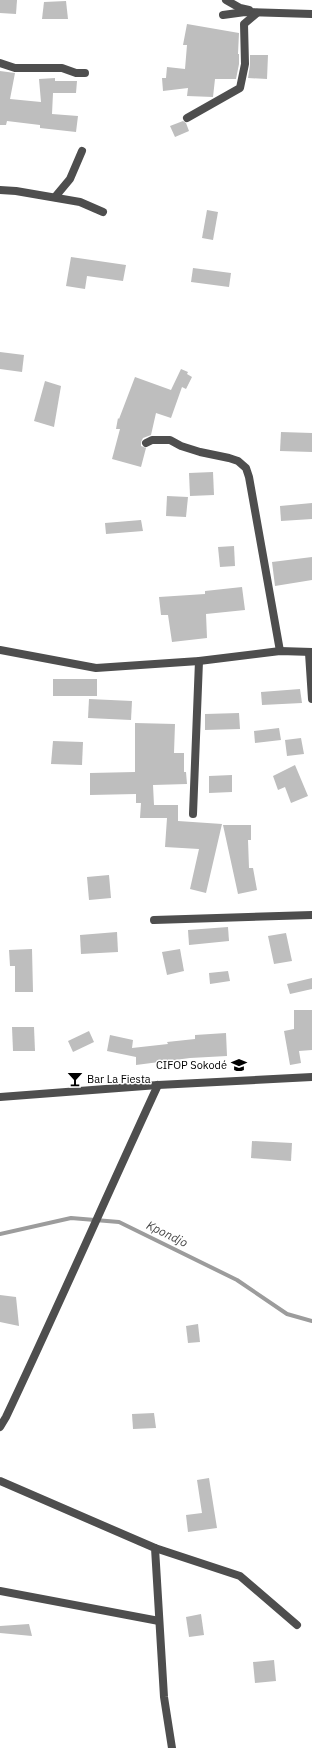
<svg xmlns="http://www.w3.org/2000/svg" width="312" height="1748" viewBox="0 0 312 1748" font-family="'IBM Plex Sans',sans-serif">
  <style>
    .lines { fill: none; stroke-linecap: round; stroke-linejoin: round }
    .stream { stroke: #9c9c9c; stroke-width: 4 }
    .building { fill: #bebebe }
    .street { stroke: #4e4e4e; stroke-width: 8 }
    .labels { text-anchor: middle; stroke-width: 3; stroke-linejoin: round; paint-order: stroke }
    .poi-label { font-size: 11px; fill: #000; stroke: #fff; text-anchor: end }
    .water-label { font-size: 12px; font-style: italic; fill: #3d3d3d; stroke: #fff }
  </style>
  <rect width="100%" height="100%" fill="#fff"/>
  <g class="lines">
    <polyline class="stream" points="0,1234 71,1218 119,1222 237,1280 287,1314 312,1321"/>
  </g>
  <g class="building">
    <polygon points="0,0 17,0 16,14 0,13"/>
    <polygon points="66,1 68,19 42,19 44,2"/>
    <polygon points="187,24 239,33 238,54 239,54 239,64 236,79 215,79 213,97 187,96 188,88 163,91 162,78 166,78 167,67 185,69 187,45 183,45"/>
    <polygon points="250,55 268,55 267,79 248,78 250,65"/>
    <polygon points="0,71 15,73 10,99 41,102 39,79 55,78 55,81 77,81 76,93 53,93 52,114 78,116 76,132 40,128 40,125 7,121 6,125 0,125"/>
    <polygon points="183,121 186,123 189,131 175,137 170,126"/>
    <polygon points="207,210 218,212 213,240 202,238"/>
    <polygon points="71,257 126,265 123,281 87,276 85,289 66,286"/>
    <polygon points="193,268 231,273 229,287 191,282"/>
    <polygon points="0,352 24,355 22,372 0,369"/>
    <polygon points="181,369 188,372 187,374 192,377 186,389 182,387 171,418 156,413 151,435 143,438 141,442 141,446 146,448 141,467 112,459 120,429 116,429 118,418 119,419 135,377 171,390"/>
    <polygon points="45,381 61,386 54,427 34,421"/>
    <polygon points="281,432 312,433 312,452 280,451"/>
    <polygon points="213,472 214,495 190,496 189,473"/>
    <polygon points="167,496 188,497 186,517 166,516"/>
    <polygon points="312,503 312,519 281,521 280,506"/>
    <polygon points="141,520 143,531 106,534 105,523"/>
    <polygon points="234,546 235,566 220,567 218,547"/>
    <polygon points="312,557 312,580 275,586 272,562"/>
    <polygon points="242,587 245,610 206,614 207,638 172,642 168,615 161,615 159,597 205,594 205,591"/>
    <rect x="53" y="679" width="44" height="17"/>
    <polygon points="300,689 302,703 262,705 261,692"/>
    <polygon points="89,699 132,701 131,720 88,718"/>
    <polygon points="239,713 240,729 205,730 205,714"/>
    <polygon points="135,723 175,724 174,753 184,753 184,772 186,772 187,784 153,785 154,805 178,805 178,821 222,824 206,893 190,889 199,849 165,847 167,818 140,818 141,803 136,803 136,794 90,795 90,773 135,772"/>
    <polygon points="279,728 281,740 255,743 254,731"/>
    <polygon points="301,738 304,754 287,756 285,740"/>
    <polygon points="53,741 83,742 82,765 51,764"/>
    <polygon points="295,765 308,796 291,803 285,787 278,790 273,776"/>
    <polygon points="232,775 232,792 209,793 209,776"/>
    <polygon points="223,825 251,825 251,840 248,840 249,868 253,868 257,890 238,894"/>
    <polygon points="109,875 111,898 89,900 87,877"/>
    <polygon points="228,927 229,941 189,945 188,930"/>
    <polygon points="117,932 118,952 81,954 80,935"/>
    <polygon points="286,933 292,961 274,964 268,936"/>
    <polygon points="32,949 33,992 15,992 15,966 10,966 9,950"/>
    <polygon points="180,949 184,971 167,975 162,952"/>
    <polygon points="228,971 230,981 210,984 209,973"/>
    <polygon points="312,978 312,989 290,994 287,984"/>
    <polygon points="294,1010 312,1010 312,1050 299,1051 301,1063 290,1065 284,1031 294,1029"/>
    <polygon points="12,1027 34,1027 35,1051 13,1051"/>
    <polygon points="89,1031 94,1042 73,1052 68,1041"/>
    <polygon points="226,1033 227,1056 190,1058 136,1065 136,1057 107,1051 110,1035 133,1040 132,1048 168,1044 167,1042 195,1039 195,1035"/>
    <polygon points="252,1141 292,1143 291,1161 251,1158"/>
    <polygon points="0,1295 16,1297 19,1326 0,1322"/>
    <polygon points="198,1324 200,1342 188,1343 186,1326"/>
    <polygon points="154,1413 156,1428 133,1429 132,1414"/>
    <polygon points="209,1478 217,1528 188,1532 186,1515 202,1513 197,1480"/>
    <polygon points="201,1614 204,1635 189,1637 186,1617"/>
    <polygon points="29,1624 32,1636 0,1633 0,1626"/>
    <polygon points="274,1660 276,1681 255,1683 253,1662"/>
  </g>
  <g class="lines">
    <g class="street">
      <polyline points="226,0 240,8 249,10"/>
      <polyline points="223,15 245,12 312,14"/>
      <polyline points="0,63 15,68 62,68 76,73 85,73"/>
      <polyline points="187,118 240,88 245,64 244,24 257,13"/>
      <polyline points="0,190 16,191 80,202 103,212"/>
      <polyline points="55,197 70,179 82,151"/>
      <polyline points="146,443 152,440 170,440 181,446 200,452 229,458 238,461 246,468 249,477 280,651"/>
      <polyline points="0,650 96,668 199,661 280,651 312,652"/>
      <polyline points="309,653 312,699"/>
      <polyline points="193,814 199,661"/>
      <polyline points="154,920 312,915"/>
      <polyline points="0,1097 158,1085 312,1077"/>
      <path d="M0,1427L6,1417C58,1307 107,1195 158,1085"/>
      <polyline points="0,1481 155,1548 164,1697 172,1748"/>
      <polyline points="155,1548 240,1576 297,1625"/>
      <polyline points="0,1591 159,1621"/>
    </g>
  </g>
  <defs>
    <symbol id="university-bare" viewBox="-9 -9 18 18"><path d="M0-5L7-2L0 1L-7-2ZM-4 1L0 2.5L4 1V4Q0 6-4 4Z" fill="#000" stroke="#fff" stroke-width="2.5" paint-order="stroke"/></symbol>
    <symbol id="bar-bare" viewBox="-9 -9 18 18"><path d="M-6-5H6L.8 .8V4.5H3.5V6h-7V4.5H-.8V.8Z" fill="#000" stroke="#fff" stroke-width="2.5" paint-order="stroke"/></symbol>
  </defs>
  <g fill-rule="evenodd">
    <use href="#university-bare" x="228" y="1054" width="22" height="22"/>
    <use href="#bar-bare" x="64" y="1068" width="22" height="22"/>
  </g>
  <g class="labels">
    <g class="poi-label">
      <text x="227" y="1069">CIFOP Sokodé</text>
      <text x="87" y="1083" text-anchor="start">Bar La Fiesta</text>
    </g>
    <g class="water-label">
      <text transform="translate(167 1234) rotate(26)" y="4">Kpondjo</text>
    </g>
  </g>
</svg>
